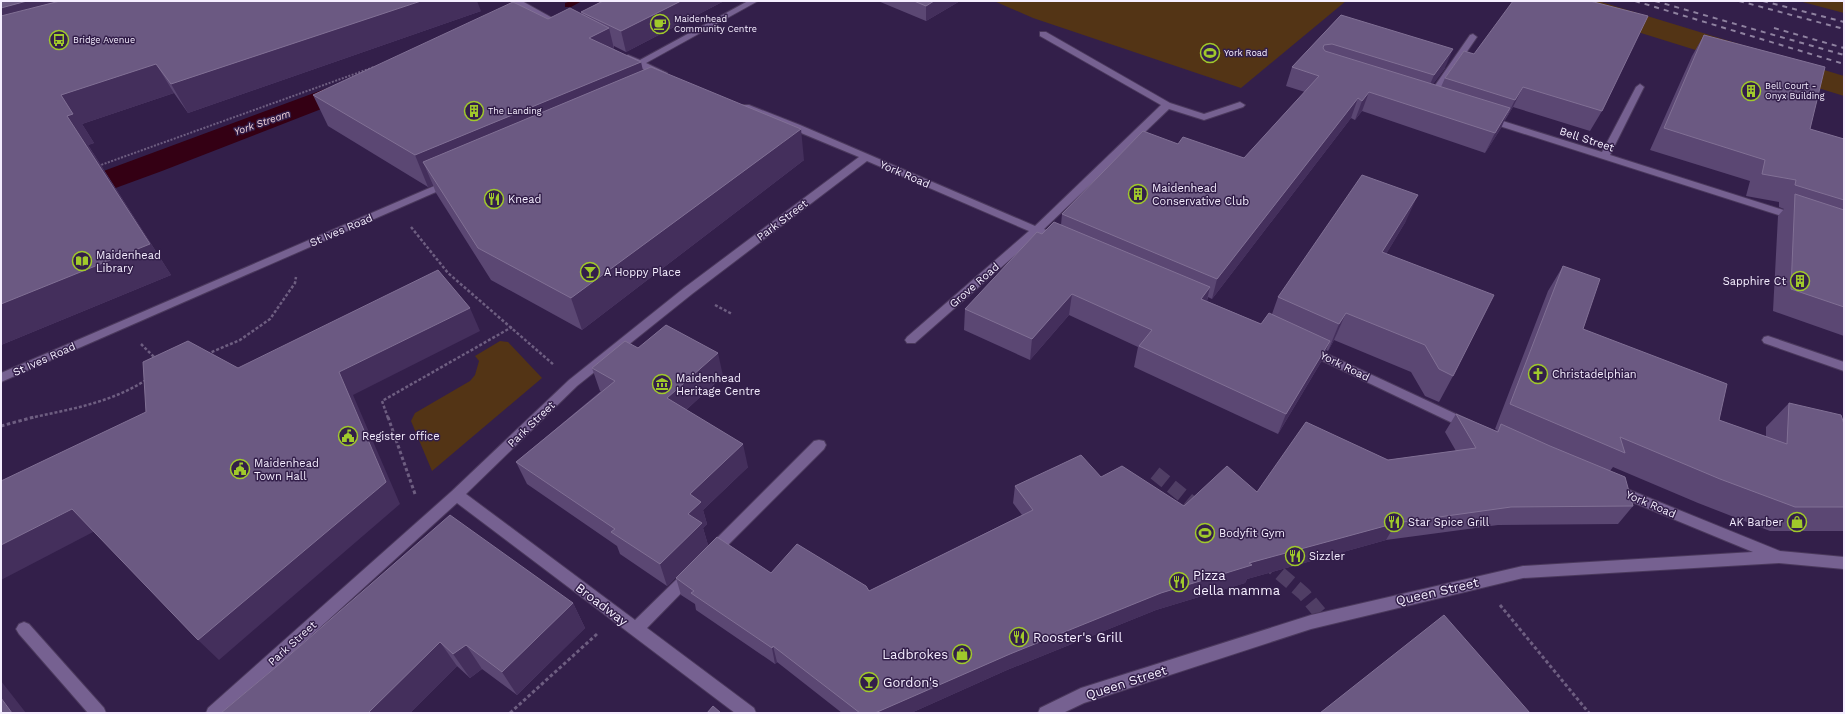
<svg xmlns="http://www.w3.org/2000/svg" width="1845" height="714" viewBox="0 0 1845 714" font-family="'Work Sans',sans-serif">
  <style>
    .green { fill: #533415 }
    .water { fill: #340014 }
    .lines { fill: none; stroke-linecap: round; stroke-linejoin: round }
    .stream { fill: #340014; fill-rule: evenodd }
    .minor-tunnel { stroke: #503e65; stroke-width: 14; stroke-dasharray: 14 7; stroke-linecap: butt }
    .minor-casing { stroke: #4b395d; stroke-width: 2 }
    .path-far2 { stroke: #6e5e81; stroke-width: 2; stroke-dasharray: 2 1.5; stroke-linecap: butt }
    .path-far1 { stroke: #6e5e81; stroke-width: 2.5; stroke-dasharray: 3 2; stroke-linecap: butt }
    .path { stroke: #6e5e81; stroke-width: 3; stroke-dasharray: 3.5 2.5; stroke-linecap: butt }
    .minor { fill: #766191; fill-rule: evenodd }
    .rail { stroke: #8f82a0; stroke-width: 2; stroke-dasharray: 5 5; stroke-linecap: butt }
    .wall { fill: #5b4773 }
    .shaded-wall { fill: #442f5c }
    .building { fill: #6b5982; stroke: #817095 }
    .labels { text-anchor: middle; stroke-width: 3; stroke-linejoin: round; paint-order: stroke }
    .far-poi-label { font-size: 9px; fill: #f5eeff; stroke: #331f4a; text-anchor: start }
    .far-water-label { font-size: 10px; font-style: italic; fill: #f0d2d9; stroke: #331f4a }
    .street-label { font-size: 11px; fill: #f5eeff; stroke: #331f4a }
    .poi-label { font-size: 11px; fill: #f5eeff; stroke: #331f4a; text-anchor: start }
    .near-poi-label { font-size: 13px; fill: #f5eeff; stroke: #331f4a; text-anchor: start }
    .near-street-label { font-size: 13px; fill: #f5eeff; stroke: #331f4a }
  </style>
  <rect width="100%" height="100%" fill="#331f4a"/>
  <g class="green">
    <polygon points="994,1 1346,1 1241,88 1033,18"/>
    <polygon points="1538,1 1598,1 1844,76 1844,96"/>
    <polygon points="1799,1 1844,1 1844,13"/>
    <polygon points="500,341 508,342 542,378 432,471 411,421 415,413 470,381 475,375 479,361 475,356"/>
  </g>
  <polygon class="water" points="514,34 162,171 1,230 1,209 468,36"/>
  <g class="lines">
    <polygon class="stream" points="571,1 582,1 571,7 565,7 565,3"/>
    <g class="minor-tunnel">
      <polyline points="1155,473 1202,511"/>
      <polyline points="1264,560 1304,594 1325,619"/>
    </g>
    <defs>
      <g id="minor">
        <polygon points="512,1 522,1 565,25 561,27 558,27"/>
        <path d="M748,1H758L646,63L667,73V77C660,79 629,63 624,58L628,55L640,60Z"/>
        <polygon points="1040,32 1046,32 1170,103 1204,114 1240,102 1245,105 1243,107 1204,120 1169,109 1044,229 1061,237 1062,239 1061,241 1053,241 1038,235 915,343 907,343 905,340 907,337 1029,231 867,161 692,294 577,386 466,494 635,620 685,571 690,569 695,571 697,575 695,579 647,628 754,708 756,713 735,713 457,503 226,713 206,713 208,708 452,491 569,380 684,288 859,157 743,109 741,107 743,105 749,105 800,125 1035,226 1161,105 1040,36"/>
        <polygon points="1473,34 1477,37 1433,101 1427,101 1425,99 1427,97 1470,35"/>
        <polygon points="1640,84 1644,87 1610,155 1799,215 1800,217 1799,219 1791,219 1484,121 1482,119 1484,117 1490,117 1602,152 1636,87"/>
        <polygon points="448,180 452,181 453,183 452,185 1,382 1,373"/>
        <polygon points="1768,336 1844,362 1844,371 1764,343 1762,340 1764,337"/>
        <polygon points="1310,346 1473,422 1474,425 1473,428 1468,430 1463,428 1306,353 1304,350 1306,347"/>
        <polygon points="819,440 824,441 826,445 824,449 717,556 712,558 707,556 705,552 707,548 814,441"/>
        <polygon points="1615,484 1780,551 1844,557 1844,569 1779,563 1523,578 1311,629 1084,703 1063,713 1038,713 1040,708 1081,688 1311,615 1523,566 1753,552 1610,493 1608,489 1610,485"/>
        <polygon points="24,622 29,624 104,708 106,713 88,713 19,634 16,629 19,624"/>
      </g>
    </defs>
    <use href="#minor" class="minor-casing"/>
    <polyline class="path-far2" points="98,166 374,67"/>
    <g class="path-far1">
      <polyline points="411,227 448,273 554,365"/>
      <polyline points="715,305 732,314"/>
      <polyline points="141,344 156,359"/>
      <polyline points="207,354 240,340 270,319 295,283 296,277"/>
      <path d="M30,418C71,409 110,403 146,380"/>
      <polyline points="388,418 382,401 512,327"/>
    </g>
    <g class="path">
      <polyline points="388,417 415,494"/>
      <polyline points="1,426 34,417"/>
      <polyline points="1500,605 1589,713"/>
      <polyline points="510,713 597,634"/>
    </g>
    <use href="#minor" class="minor"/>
    <g class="rail">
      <polyline points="1635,1 1844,64"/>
      <polyline points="1655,1 1844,55"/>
      <polyline points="1739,1 1844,29"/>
      <polyline points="1763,1 1844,22"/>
      <polyline points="1774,28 1844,48"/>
    </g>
  </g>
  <g class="wall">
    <polygon points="1,1 481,11 188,113 174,93 82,124 94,143 88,145 171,275 1,345"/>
    <polygon points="603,1 724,1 626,52 614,46 614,49 643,70 804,160 582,330 491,280 436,193 433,185 428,187 328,126 313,95 548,19 582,14 581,12"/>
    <polygon points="878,1 960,1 926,21"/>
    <polygon points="1341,15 1445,68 1433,84 1441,87 1445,78 1464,51 1602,111 1590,131 1513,107 1505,120 1504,120 1501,128 1485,153 1362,111 1355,120 1351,118 1212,299 1208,297 1207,301 1261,324 1272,314 1278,297 1406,221 1386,254 1453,376 1439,402 1425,396 1411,372 1334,340 1328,351 1326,350 1321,362 1278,434 1134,367 1138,347 1069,315 1030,360 964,330 965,309 1042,234 1061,225 1062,214 1178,144 1244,158 1305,92 1286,86 1292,67"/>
    <polygon points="1704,35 1810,129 1844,139 1844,336 1773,311 1778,216 1784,209 1779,207 1779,202 1746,196 1750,181 1650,150 1692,56"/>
    <polygon points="1563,266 1583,329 1719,420 1766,437 1766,427 1789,403 1844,424 1844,531 1770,531 1698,503 1613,467 1610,471 1633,506 1618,524 1498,525 1386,540 1247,579 1245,583 1156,610 1007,670 911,713 842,713 777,662 775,664 696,610 695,604 681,595 676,578 771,573 869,591 1022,515 1013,503 1015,486 1101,477 1184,506 1257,492 1388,460 1456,451 1445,432 1456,414 1496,431 1497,430 1495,429 1548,291"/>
    <polygon points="638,348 723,376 686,410 748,467 703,510 707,524 703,528 708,545 667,586 620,554 617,546 527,484 516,462 601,391 600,391 592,368"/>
    <polygon points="573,603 585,628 517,695 482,669 470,678 457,666 410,713 221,713 276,667"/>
  </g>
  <g class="shaded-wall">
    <polygon points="27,1 147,1 1,40 1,8"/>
    <polygon points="421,1 477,1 481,11 188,113 171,84"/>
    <polygon points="681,1 724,1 626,52 621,31"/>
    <polygon points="934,1 960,1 926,21 926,6"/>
    <polygon points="609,28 616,57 589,38"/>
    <polygon points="1453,49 1445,68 1426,94 1434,75"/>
    <polygon points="641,62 648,92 423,162 433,185 428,187 415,155"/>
    <polygon points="156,64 174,93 82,124 94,143 88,145 171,275 1,345 1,304 67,116 61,95"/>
    <polygon points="1523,87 1513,107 1505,120 1515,100"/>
    <polygon points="1369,92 1362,111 1355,120 1362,101"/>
    <polygon points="1358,98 1351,118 1212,299 1217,279"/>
    <polygon points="1510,108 1501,128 1485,153 1495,133"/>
    <polygon points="801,129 804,160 582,330 571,298"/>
    <polygon points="1418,195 1406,221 1371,279 1382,252"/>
    <polygon points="1210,287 1205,308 1201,299"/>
    <polygon points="1072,294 1069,315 1030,360 1032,339"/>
    <polygon points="470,308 480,331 353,395 400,504 219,660 198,640 339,372"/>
    <polygon points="1346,313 1334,340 1328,351 1339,324"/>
    <polygon points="1330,341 1321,362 1278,434 1286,414"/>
    <polygon points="718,353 723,376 674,421 667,398"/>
    <polygon points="743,444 748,467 703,510 707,524 703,528 708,545 667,586 660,564 688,514 690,494"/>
    <polygon points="72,509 95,531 1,580 1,545"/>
    <polygon points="1396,523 1386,540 1247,579 1245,583 1156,610 1007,670 911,713 875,713 1010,654 1161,593 1249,563"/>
    <polygon points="573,603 585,628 517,695 502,672"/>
    <polygon points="440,642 457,666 410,713 368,713"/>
    <polygon points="466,645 482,669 470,678 453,654"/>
    <polygon points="773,646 777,662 775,664 772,648"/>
    <polygon points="1,681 26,713 12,713 1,698"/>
  </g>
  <g class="building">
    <polygon points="1,1 27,1 1,8"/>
    <polygon points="60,1 421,1 171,84 156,64 61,95 73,114 67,116 150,244 1,304 1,16"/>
    <polygon points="603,1 681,1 621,31 581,12"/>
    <polygon points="914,1 934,1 926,6"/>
    <polygon points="1513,1 1590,1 1648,16 1602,111 1523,87 1515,100 1445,78 1464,51 1474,54"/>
    <polygon points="513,2 548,19 570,8 609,28 589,38 641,62 415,155 313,95"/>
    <polygon points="1341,15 1453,49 1434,75 1332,44 1324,45 1323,48 1325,51 1510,108 1495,133 1369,92 1362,101 1358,98 1217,279 1062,214 1143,131 1178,144 1183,137 1244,158 1319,76 1292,67"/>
    <polygon points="1704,35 1825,67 1810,129 1844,139 1844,200 1795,185 1796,180 1762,174 1765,160 1664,128"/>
    <polygon points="651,67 801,129 571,298 478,248 423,162"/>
    <polygon points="1362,175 1418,195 1382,252 1494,295 1453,376 1439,369 1425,345 1346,313 1339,324 1278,297"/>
    <polygon points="1795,194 1844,210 1844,307 1791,289"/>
    <polygon points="1054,222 1210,287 1201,299 1261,324 1269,313 1330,341 1286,414 1139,346 1152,330 1072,294 1032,339 965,309 1037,232 1042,234"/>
    <polygon points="1563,266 1600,279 1583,329 1727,384 1719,420 1787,444 1789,403 1841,415 1844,424 1844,507 1795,507 1720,479 1620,437 1625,453 1510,404"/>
    <polygon points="438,270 470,308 339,372 386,482 198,640 72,509 1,545 1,481 146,412 143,362 188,341 238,368"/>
    <polygon points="666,325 718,353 667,398 743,444 690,494 701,502 688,514 702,523 660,564 611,532 615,529 516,462 615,381 592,368 625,341 638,348"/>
    <polygon points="1456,414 1498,432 1501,424 1550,446 1625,477 1633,506 1511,507 1396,523 1319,544 1249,563 1252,565 1161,593 1010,654 875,713 860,713 773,646 772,648 691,593 694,591 676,578 717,537 771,573 797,544 866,586 869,591 1033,510 1015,486 1081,455 1101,477 1122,466 1184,506 1227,466 1257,492 1306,422 1388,460 1476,448"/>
    <polygon points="450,515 573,603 502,672 466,645 453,654 440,642 368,713 221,713 276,667"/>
    <polygon points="1444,615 1530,713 1320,713"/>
    <polygon points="1,698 12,713 1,713"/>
    <polygon points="713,706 721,713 707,713"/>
  </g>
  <defs>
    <symbol id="cafe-ring" viewBox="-11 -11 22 22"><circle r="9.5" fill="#331f4a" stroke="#a0c92b" stroke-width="1.5"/><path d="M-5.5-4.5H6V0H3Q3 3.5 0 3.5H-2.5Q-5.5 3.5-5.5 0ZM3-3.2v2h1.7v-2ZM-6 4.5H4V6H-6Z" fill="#a0c92b"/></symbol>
    <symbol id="bus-ring" viewBox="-11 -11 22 22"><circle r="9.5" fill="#331f4a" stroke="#a0c92b" stroke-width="1.5"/><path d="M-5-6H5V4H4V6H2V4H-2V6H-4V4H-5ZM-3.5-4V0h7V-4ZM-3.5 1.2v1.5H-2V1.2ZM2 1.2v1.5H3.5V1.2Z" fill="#a0c92b"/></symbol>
    <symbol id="stadium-ring" viewBox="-11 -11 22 22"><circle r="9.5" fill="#331f4a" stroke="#a0c92b" stroke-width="1.5"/><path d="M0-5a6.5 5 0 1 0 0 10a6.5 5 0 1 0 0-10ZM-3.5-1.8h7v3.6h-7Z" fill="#a0c92b"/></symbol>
    <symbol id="building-ring" viewBox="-11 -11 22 22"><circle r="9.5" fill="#331f4a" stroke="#a0c92b" stroke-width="1.5"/><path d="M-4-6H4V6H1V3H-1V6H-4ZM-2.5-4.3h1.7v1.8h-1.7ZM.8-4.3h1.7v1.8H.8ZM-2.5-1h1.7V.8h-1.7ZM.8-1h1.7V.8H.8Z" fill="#a0c92b"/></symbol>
    <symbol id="restaurant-ring" viewBox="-11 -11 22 22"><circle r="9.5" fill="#331f4a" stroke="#a0c92b" stroke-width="1.5"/><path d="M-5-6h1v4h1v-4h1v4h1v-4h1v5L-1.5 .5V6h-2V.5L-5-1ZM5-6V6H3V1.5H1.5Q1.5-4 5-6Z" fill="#a0c92b"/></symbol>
    <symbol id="library-ring" viewBox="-11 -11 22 22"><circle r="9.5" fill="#331f4a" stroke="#a0c92b" stroke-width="1.5"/><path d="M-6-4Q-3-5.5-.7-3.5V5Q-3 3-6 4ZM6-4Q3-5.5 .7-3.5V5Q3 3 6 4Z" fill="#a0c92b"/></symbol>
    <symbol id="bar-ring" viewBox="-11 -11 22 22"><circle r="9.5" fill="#331f4a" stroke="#a0c92b" stroke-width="1.5"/><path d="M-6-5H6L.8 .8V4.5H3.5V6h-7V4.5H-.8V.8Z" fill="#a0c92b"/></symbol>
    <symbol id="church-ring" viewBox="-11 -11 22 22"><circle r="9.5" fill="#331f4a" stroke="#a0c92b" stroke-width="1.5"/><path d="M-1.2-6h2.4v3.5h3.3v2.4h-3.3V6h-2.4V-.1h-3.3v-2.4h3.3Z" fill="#a0c92b"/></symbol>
    <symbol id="museum-ring" viewBox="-11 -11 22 22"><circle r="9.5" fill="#331f4a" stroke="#a0c92b" stroke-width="1.5"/><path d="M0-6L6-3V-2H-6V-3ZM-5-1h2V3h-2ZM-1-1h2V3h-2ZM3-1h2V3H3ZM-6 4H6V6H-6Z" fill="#a0c92b"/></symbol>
    <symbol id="civic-ring" viewBox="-11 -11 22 22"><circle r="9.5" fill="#331f4a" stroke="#a0c92b" stroke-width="1.5"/><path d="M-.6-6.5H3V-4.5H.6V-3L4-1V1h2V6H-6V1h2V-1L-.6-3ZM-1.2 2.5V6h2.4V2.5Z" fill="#a0c92b"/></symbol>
    <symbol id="shop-ring" viewBox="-11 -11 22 22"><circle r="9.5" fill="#331f4a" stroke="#a0c92b" stroke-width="1.5"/><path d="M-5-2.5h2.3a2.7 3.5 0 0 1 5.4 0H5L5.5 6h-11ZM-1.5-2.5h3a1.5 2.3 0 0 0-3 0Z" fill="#a0c92b"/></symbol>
  </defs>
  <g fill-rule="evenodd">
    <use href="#cafe-ring" x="649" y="13" width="22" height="22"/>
    <use href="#bus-ring" x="48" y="29" width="22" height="22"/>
    <use href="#stadium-ring" x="1199" y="42" width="22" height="22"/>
    <use href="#building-ring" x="1740" y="80" width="22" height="22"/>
    <use href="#building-ring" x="463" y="100" width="22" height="22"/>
    <use href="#building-ring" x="1127" y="183" width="22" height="22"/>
    <use href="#restaurant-ring" x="483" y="188" width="22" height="22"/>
    <use href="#library-ring" x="71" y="250" width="22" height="22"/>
    <use href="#bar-ring" x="579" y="261" width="22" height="22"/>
    <use href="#building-ring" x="1789" y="270" width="22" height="22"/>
    <use href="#church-ring" x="1527" y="363" width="22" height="22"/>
    <use href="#museum-ring" x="651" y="373" width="22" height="22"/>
    <use href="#civic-ring" x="337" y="425" width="22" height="22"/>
    <use href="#civic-ring" x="229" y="458" width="22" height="22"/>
    <use href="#restaurant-ring" x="1383" y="511" width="22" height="22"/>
    <use href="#shop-ring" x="1786" y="511" width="22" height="22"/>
    <use href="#stadium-ring" x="1194" y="522" width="22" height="22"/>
    <use href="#restaurant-ring" x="1284" y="545" width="22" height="22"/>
    <use href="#restaurant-ring" x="1168" y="571" width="22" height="22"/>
    <use href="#restaurant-ring" x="1008" y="626" width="22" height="22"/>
    <use href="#shop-ring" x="951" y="643" width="22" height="22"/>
    <use href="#bar-ring" x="858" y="671" width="22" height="22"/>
  </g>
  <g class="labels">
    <g class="far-poi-label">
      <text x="674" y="22">Maidenhead<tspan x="674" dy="10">Community Centre</tspan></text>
      <text x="73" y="43">Bridge Avenue</text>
      <text x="1224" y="56">York Road</text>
      <text x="1765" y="89">Bell Court -<tspan x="1765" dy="10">Onyx Building</tspan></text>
      <text x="488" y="114">The Landing</text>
    </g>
    <g class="far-water-label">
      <text transform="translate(262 122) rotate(-19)" y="4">York Stream</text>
    </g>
    <g class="street-label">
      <text transform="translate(1587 139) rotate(18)" y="4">Bell Street</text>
      <text transform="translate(905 174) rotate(23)" y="4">York Road</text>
      <text transform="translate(782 220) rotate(-37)" y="4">Park Street</text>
      <text transform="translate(341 230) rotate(-23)" y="4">St Ives Road</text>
      <text transform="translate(974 285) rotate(-41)" y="4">Grove Road</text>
      <text transform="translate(44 359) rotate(-24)" y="4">St Ives Road</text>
      <text transform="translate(1345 366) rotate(26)" y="4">York Road</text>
      <text transform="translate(531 424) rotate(-44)" y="4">Park Street</text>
      <text transform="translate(1651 504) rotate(23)" y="4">York Road</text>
      <text transform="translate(292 643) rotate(-42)" y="4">Park Street</text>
    </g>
    <g class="poi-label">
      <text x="1152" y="192">Maidenhead<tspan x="1152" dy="13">Conservative Club</tspan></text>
      <text x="508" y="203">Knead</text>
      <text x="96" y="259">Maidenhead<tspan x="96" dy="13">Library</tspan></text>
      <text x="604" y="276">A Hoppy Place</text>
      <text x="1786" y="285" text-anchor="end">Sapphire Ct</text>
      <text x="1552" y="378">Christadelphian</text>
      <text x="676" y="382">Maidenhead<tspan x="676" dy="13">Heritage Centre</tspan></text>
      <text x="362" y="440">Register office</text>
      <text x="254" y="467">Maidenhead<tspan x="254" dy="13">Town Hall</tspan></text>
      <text x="1408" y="526">Star Spice Grill</text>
      <text x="1783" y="526" text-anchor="end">AK Barber</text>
      <text x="1219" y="537">Bodyfit Gym</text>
      <text x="1309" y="560">Sizzler</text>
    </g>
    <g class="near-poi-label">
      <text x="1193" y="580">Pizza<tspan x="1193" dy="15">della mamma</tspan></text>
      <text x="1033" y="642">Rooster's Grill</text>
      <text x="948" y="659" text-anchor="end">Ladbrokes</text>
      <text x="883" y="687">Gordon's</text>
    </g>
    <g class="near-street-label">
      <text transform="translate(1437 591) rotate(-13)" y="5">Queen Street</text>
      <text transform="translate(602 604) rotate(37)" y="5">Broadway</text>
      <text transform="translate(1126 682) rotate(-18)" y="5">Queen Street</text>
    </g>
  </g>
  <rect width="1845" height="714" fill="none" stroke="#f5eeff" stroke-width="4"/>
</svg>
